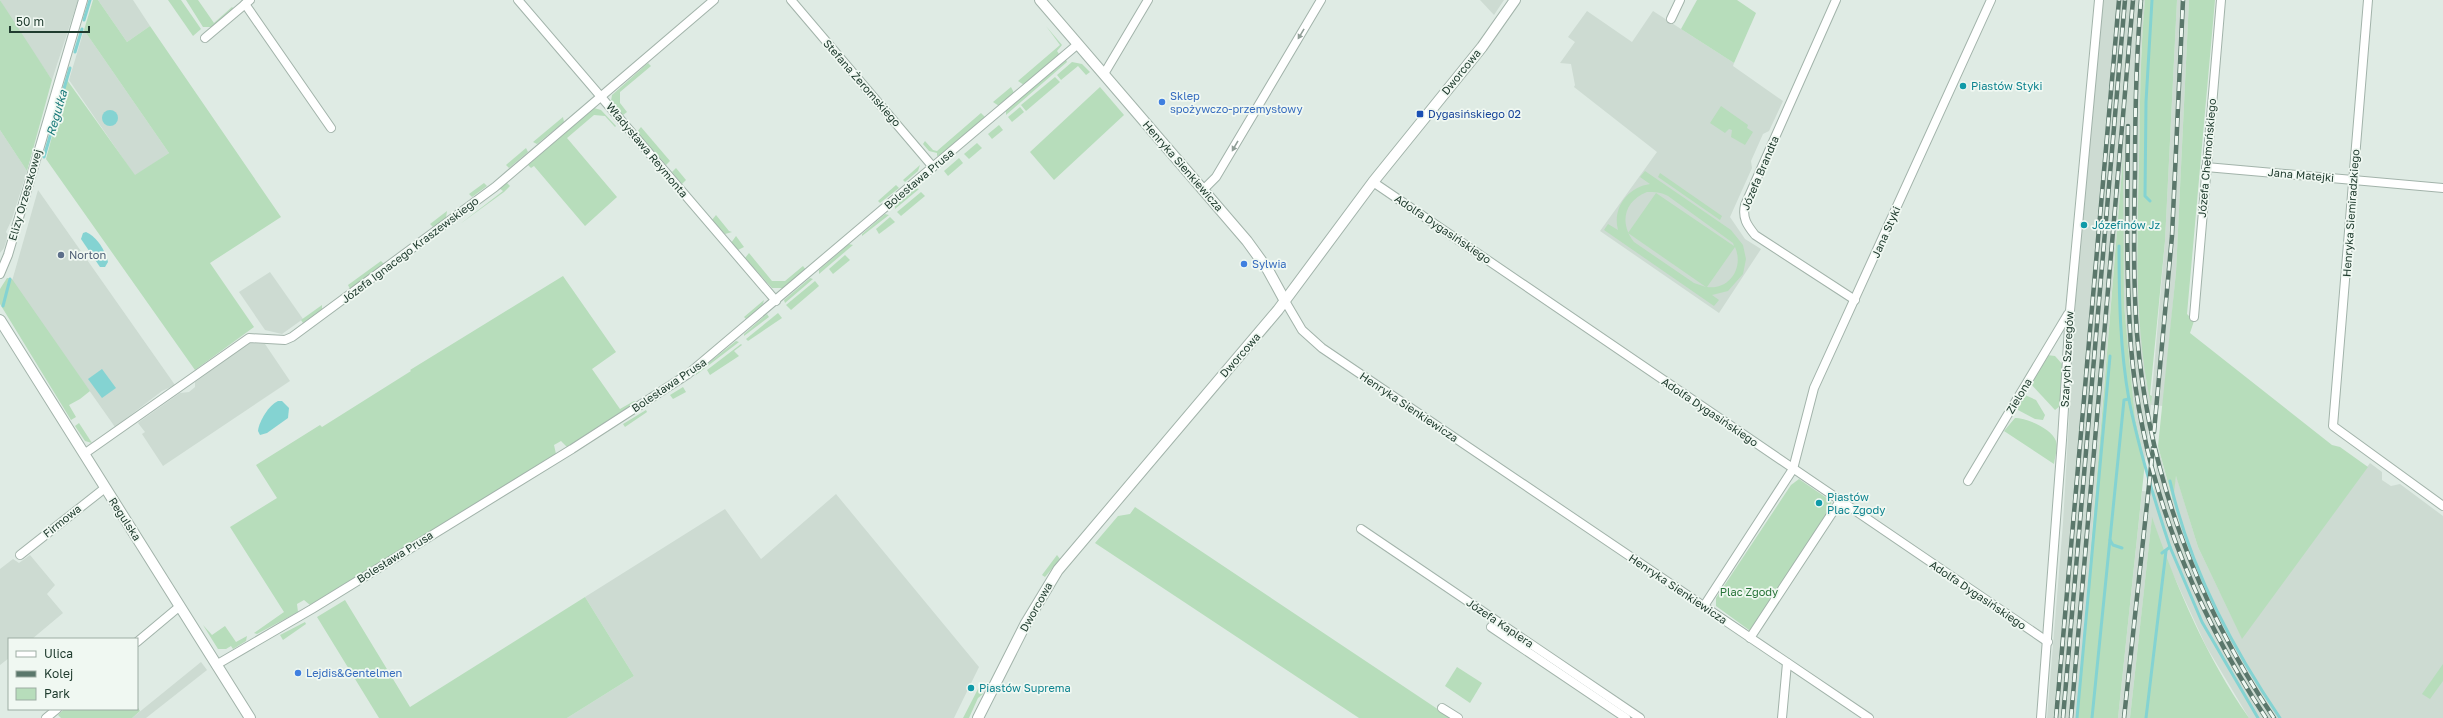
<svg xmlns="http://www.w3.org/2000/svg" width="2443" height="718" viewBox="0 0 2443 718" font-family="'Golos Text',sans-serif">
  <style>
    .built { fill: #cddbd2 }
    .green { fill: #b7ddbb; fill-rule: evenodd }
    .water { fill: #84d3d2 }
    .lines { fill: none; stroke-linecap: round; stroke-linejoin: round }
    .stream { stroke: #84d3d2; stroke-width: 3 }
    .minor-casing { stroke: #a2b3aa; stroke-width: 10 }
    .tertiary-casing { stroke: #a2b3aa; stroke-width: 12 }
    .minor { stroke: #fff; stroke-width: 8 }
    .tertiary { stroke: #fff; stroke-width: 10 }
    .rail-casing { stroke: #5a776b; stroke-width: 4.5 }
    .rail { stroke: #f0f8f2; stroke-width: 3; stroke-dasharray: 9; stroke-linecap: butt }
    .oneway { fill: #909e97 }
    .culture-dot { fill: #0f9aa8; stroke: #f0f8f2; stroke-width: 1.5 }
    .shop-dot { fill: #3f7fe0; stroke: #f0f8f2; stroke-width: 1.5 }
    .transit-dot { fill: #1a4fb4; stroke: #f0f8f2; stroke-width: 1.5 }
    .service-dot { fill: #5c6f8a; stroke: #f0f8f2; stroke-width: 1.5 }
    .labels { text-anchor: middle; stroke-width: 3.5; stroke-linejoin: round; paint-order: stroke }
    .street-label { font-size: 11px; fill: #203c2f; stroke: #f0f8f2 }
    .culture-label { font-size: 11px; fill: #0d838f; stroke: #f0f8f2; text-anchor: start }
    .shop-label { font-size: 11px; fill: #366cbe; stroke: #f0f8f2; text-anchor: start }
    .transit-label { font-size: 11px; fill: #164399; stroke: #f0f8f2; text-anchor: start }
    .service-label { font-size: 11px; fill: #4e5e75; stroke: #f0f8f2; text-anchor: start }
    .park-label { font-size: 11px; fill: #287439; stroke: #f0f8f2 }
    .water-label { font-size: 12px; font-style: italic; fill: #187979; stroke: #f0f8f2 }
  </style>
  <rect width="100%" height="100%" fill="#dfebe4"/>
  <g class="built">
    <polygon points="0,0 78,0 52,80 12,21"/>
    <polygon points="98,0 133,0 150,26 127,42"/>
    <polygon points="1480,0 1504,0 1494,15"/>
    <polygon points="2101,0 2145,0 2141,53 2137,244 2146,379 2151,403 2165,241 2177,0 2189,0 2176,272 2163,406 2151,405 2145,462 2135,418 2124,305 2122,166 2077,718 2047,718 2063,523 2079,244"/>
    <polygon points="1587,11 1632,42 1653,11 1734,63 1733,66 1783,101 1769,131 1763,134 1751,161 1752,168 1730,217 1745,239 1761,249 1719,313 1600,231 1657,152 1574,87 1575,85 1571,64 1560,63 1575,42 1568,37"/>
    <polygon points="84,30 169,153 135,176 69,80"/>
    <polygon points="0,130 27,171 12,219 6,232 8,235 4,248 0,253"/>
    <polygon points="38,190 175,385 162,391 115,427 12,281"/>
    <polygon points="270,272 303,319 282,334 265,330 239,292"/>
    <polygon points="249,343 265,344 290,381 163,466 142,434 145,432 138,423 139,422 180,393 189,392 195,387 195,382"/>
    <polygon points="2158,446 2172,500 2176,475 2198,547 2242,638 2370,463 2382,472 2382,480 2391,486 2400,484 2443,516 2443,718 2249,718 2206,646 2166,559 2152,518 2130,718 2118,718 2142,491 2154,492"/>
    <polygon points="836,494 979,667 954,718 567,718 634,676 585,597 725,509 761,559"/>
    <polygon points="30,555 55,585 47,594 63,613 32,639 9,639 9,658 0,665 0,569 13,559 19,563"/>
    <polygon points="201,662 207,670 146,718 132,718"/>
  </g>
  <g class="green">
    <polygon points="0,0 52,80 27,171 0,130"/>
    <polygon points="93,0 98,0 127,42 150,26 281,217 210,263 254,327 195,370 46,159 67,80 135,175 169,153 84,30"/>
    <polygon points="168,0 181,0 201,29 193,36"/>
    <polygon points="186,0 198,0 214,23 232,7 234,9 212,27 203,27"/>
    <polygon points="1697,0 1737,0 1756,13 1734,63 1681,29"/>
    <path d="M2145,0H2177L2165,241L2150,395L2152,396L2151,405C2134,326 2137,243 2139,163C2140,109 2140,54 2145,0Z"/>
    <polygon points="2189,0 2215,0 2187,314 2194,321 2190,333 2332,445 2340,447 2368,467 2242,639 2198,547 2176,476 2173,501 2158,446 2176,272"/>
    <polygon points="1046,26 1062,45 1057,51 1059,54 1024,85 1018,81 1060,45"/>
    <polygon points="1066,60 1067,62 1006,115 1006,111"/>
    <polygon points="1072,62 1082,64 1090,72 1086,75 1078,66 1061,80 1057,75"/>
    <polygon points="648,63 651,66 620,92 620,103 627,112 623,115 611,101 612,95"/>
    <polygon points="1055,77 1060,82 1026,111 1021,105"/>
    <polygon points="1011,87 1014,93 999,106 993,102"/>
    <polygon points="1100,87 1124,115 1054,180 1030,152"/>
    <polygon points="1721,106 1748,125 1747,128 1753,132 1745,145 1731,137 1732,130 1729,129 1725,133 1710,123"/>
    <polygon points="1020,107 1024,112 1012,122 1008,117"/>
    <polygon points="594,108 601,110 616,126 615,127 605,116 594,115 567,138 617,197 585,226 534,166 531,168 528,165"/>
    <polygon points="981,113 985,117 941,155 937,156 937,153 929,151 923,144 925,141 933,150 937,151"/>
    <polygon points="563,117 564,122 537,144 533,142"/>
    <polygon points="999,125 1003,130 992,139 988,134"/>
    <polygon points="641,127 670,161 666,165 637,132"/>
    <polygon points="977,143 982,148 969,159 964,154"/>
    <polygon points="526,148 528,152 509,168 506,165"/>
    <polygon points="959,158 963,163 948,176 944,171"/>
    <polygon points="2123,158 2124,305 2135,418 2145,462 2118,718 2077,718"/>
    <polygon points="920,165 918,171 905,182 903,180"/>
    <polygon points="676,168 686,180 682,184 672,172"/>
    <path d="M1645,171L1731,230L1743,245L1746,259L1743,274L1728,291L1712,295L1719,300L1714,306L1604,230L1608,224L1618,230C1612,208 1628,187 1650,184L1640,177ZM1647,192C1655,192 1661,192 1668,196L1733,243L1734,246L1656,193L1628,233L1706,287L1694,283L1634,242C1619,223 1624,201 1647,192ZM1735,247C1744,267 1730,290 1707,287Z"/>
    <polygon points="1660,173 1722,216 1720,220 1658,177"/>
    <polygon points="506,182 510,186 504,192 460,224 503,191 499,188"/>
    <polygon points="484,183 487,186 472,197 469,194"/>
    <polygon points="896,185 899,188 880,203 878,201"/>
    <polygon points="915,188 919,189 895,209 895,206"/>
    <polygon points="921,192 925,196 901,216 897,212"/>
    <polygon points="447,211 446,218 433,227 430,224"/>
    <polygon points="885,214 889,215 862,236 862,234"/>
    <polygon points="716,215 729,231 732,232 725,234 712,220"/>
    <polygon points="890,217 895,222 879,234 876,229"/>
    <polygon points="736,236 744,247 738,250 731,243"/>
    <polygon points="849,244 853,245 819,274 819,270"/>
    <polygon points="749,253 772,281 785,281 803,266 806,270 784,288 772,288 745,258"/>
    <polygon points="845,255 850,260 833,274 829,269"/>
    <polygon points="381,261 384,264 350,289 348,285"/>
    <polygon points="563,276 616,352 592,369 620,409 634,401 636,402 567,447 561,441 554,445 556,454 310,605 304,600 297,604 298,612 257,634 254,633 284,612 230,527 277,498 256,465 320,425 322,427 411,371 410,370"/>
    <polygon points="7,278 12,279 90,391 80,399 69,405 76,417 71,420 0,304 0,289"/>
    <polygon points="810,278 813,279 785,303 784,300"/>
    <polygon points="815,281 819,286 791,310 786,305"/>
    <polygon points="764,300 762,307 746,319 744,317"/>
    <polygon points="322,305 322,309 303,323 301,320"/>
    <polygon points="778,313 782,318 748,341 746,339"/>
    <polygon points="767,314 769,317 744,336 744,334"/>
    <polygon points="736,341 739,342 696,375 696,373"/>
    <polygon points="741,344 742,345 734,351 739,356 710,375 707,370"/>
    <polygon points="2047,355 2055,356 2063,365 2060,406 2055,410 2030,383"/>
    <polygon points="683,387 686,392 673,399 670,395"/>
    <polygon points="2025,395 2036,400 2045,415 2043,420 2035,419 2018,410 2016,405"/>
    <polygon points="646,410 647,412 625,427 623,424"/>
    <path d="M2015,418C2027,418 2052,429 2056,441C2058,448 2055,457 2054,464L2004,431Z"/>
    <polygon points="79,423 92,443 85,441 75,426"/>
    <polygon points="1799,479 1831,501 1832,509 1753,630 1749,630 1716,606 1716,598 1791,485"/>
    <polygon points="1135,507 1451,718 1359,718 1095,543 1118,516 1130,514"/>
    <path d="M2152,517C2176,586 2206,657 2249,718H2130Z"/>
    <polygon points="1057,555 1060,559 1045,577 1042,575"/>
    <polygon points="585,597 634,676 567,718 379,718 317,617 345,600 410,707"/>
    <polygon points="305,622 306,624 283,640 280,635"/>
    <polygon points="203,625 212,635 225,626 236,642 247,636 246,641 233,649 231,646 226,649 218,649"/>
    <polygon points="2443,664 2443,681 2430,699 2422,694"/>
    <polygon points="1457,667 1482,683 1470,703 1445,686"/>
    <polygon points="979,687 983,694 978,698 969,718 963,718"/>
    <polygon points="137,706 140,711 132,718 61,718 58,715 64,709 137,709"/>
  </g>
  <g class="water">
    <circle cx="110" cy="118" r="8"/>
    <path d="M86,232C97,237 105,250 108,262L105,267H100L81,239L83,233Z"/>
    <polygon points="102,369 116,388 102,398 88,379"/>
    <path d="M278,401H282L289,408L288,418L267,433L260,435L258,431C259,421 269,405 278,401Z"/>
  </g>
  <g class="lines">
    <g class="stream">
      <polyline points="84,20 90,0"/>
      <polyline points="75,52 82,29"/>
      <polyline points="44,157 70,68"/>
      <polyline points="2150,201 2145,196 2146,102 2152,0"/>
      <path d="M2119,246C2119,298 2120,349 2129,400C2139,450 2154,499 2170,547"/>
      <polyline points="3,306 10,279"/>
      <path d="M2170,481C2189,566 2231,646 2280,718"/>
      <polyline points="2110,540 2113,545 2122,548"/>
      <polyline points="2162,553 2170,547 2202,622 2258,718"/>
      <polyline points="2077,718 2110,356"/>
      <polyline points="2092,718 2124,400 2129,399"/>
      <polyline points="2146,718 2166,551"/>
    </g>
    <defs>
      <g id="minor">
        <polyline points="518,0 776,301"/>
        <polyline points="791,0 933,167"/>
        <path d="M1836,0L1745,205C1742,218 1747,225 1755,235L1855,300"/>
        <polyline points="2368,0 2333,426 2443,506"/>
        <polyline points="245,4 331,128"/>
        <polyline points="1671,19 1680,0"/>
        <polyline points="205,38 250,0"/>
        <polyline points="1104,74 1148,0"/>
        <polyline points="2206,167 2443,188"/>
        <polyline points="1373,182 2048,642"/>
        <polyline points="1203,190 1216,177 1321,0"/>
        <polyline points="0,274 8,255 83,0"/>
        <polyline points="1285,301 1302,330 1322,348 1869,718"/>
        <polyline points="2194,317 2221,0"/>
        <polyline points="84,454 249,338 285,340 292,337 495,187 714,0"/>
        <polyline points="1968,481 2068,314"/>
        <polyline points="1361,529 1640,718"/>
        <polyline points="20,555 105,488"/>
        <polyline points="1704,606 1793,469 1814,388 1991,0"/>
        <polyline points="1491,627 1626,718"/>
        <polyline points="1750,638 1840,501"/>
        <polyline points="137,642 180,606"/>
        <polyline points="216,665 312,609 572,449 688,374 1078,44"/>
        <polyline points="1442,708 1458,718"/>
        <polyline points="46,718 57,709"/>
        <polyline points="1782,718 1787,663"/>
        <polyline points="2041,718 2062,440 2070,311 2099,0"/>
      </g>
      <g id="tertiary">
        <polyline points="1040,0 1247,241 1268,270 1285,301"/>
        <polyline points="0,320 250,718"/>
        <polyline points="978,718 1026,623 1058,570 1278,310 1373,182 1482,47 1515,0"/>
      </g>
    </defs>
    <use href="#minor" class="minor-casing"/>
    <use href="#tertiary" class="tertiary-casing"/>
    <use href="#minor" class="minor"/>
    <use href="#tertiary" class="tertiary"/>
    <defs>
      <g id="rail">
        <path d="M2141,0C2136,57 2135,115 2135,172C2134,226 2133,280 2137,334C2148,472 2197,604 2274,718"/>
        <path d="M2128,126C2127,200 2126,273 2131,347C2142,480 2193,608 2266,718"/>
        <polyline points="2154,432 2172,236 2183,0"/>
        <polyline points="2056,718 2119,0"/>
        <polyline points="2063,718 2125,0"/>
        <polyline points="2071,718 2133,0"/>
        <polyline points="2124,718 2153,448"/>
      </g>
    </defs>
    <use href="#rail" class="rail-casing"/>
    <use href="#rail" class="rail"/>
  </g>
  <defs><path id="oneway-solid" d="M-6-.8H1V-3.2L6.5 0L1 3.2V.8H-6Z"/></defs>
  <g class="oneway">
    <use href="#oneway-solid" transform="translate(1301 34) rotate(121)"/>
    <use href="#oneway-solid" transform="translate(1235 146) rotate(120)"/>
  </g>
  <g class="culture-dot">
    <circle cx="1963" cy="86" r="4"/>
    <circle cx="2084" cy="225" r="4"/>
    <circle cx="1819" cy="503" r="4"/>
    <circle cx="971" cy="688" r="4"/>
  </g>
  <g class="shop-dot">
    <circle cx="1162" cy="102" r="4"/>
    <circle cx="1244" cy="264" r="4"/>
    <circle cx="298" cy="673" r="4"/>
  </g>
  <rect class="transit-dot" x="1416" y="110" width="8" height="8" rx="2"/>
  <circle class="service-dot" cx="61" cy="255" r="4"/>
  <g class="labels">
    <g class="street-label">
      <text transform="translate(1461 72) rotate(-51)" y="4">Dworcowa</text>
      <text transform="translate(862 83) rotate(49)" y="4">Stefana Żeromskiego</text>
      <text transform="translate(647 150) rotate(50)" y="4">Władysława Reymonta</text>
      <text transform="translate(2207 158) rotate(-85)" y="4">Józefa Chełmońskiego</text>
      <text transform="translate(1183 166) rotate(49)" y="4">Henryka Sienkiewicza</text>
      <text transform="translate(1760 173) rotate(-67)" y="4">Józefa Brandta</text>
      <text transform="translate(2301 175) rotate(5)" y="4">Jana Matejki</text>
      <text transform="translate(919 179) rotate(-40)" y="4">Bolesława Prusa</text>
      <text transform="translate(25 195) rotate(-74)" y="4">Elizy Orzeszkowej</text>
      <text transform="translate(2351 213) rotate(-86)" y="4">Henryka Siemiradzkiego</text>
      <text transform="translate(1443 229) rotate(34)" y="4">Adolfa Dygasińskiego</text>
      <text transform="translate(1886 232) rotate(-66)" y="4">Jana Styki</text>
      <text transform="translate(410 250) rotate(-37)" y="4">Józefa Ignacego Kraszewskiego</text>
      <text transform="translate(1240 355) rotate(-49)" y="4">Dworcowa</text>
      <text transform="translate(2067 359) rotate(-87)" y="4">Szarych Szeregów</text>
      <text transform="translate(669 385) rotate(-34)" y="4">Bolesława Prusa</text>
      <text transform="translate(2019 396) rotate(-59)" y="4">Zielona</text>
      <text transform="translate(1409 407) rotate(34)" y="4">Henryka Sienkiewicza</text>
      <text transform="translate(1710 412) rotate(34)" y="4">Adolfa Dygasińskiego</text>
      <text transform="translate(125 519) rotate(57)" y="4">Regulska</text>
      <text transform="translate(62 521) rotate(-39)" y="4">Firmowa</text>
      <text transform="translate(395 557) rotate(-32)" y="4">Bolesława Prusa</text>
      <text transform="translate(1678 589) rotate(34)" y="4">Henryka Sienkiewicza</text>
      <text transform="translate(1978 595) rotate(34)" y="4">Adolfa Dygasińskiego</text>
      <text transform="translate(1036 607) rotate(-61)" y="4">Dworcowa</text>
      <text transform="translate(1500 623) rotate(34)" y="4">Józefa Kaplera</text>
    </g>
    <g class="culture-label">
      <text x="1971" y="90">Piastów Styki</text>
      <text x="2092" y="229">Józefinów Jz</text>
      <text x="1827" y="501">Piastów<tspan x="1827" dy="13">Plac Zgody</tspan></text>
      <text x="979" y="692">Piastów Suprema</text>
    </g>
    <g class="shop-label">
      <text x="1170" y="100">Sklep<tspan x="1170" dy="13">spożywczo-przemysłowy</tspan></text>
      <text x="1252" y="268">Sylwia</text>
      <text x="306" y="677">Lejdis&amp;Gentelmen</text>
    </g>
    <g class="transit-label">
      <text x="1428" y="118">Dygasińskiego 02</text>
    </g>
    <g class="service-label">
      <text x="69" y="259">Norton</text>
    </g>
    <g class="park-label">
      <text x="1749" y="596">Plac Zgody</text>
    </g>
    <g class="water-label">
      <text transform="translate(57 113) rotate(-74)" y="4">Regułka</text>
    </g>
  </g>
  <rect x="8" y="638" width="130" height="72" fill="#f0f8f2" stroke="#9dada4"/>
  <rect x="16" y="651" width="20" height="6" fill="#ffffff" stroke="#9dada4"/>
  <text x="44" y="658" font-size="12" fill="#203c2f">Ulica</text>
  <rect x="16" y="671" width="20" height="6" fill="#5a776b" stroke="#9dada4"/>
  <text x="44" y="678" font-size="12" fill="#203c2f">Kolej</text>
  <rect x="16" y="688" width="20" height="12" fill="#b7ddbb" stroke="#9dada4"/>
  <text x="44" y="698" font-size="12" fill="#203c2f">Park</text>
  <path d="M10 26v6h79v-6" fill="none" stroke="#203c2f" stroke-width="2"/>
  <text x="16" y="26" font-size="12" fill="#203c2f" stroke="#f0f8f2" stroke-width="3" paint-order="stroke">50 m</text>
</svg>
